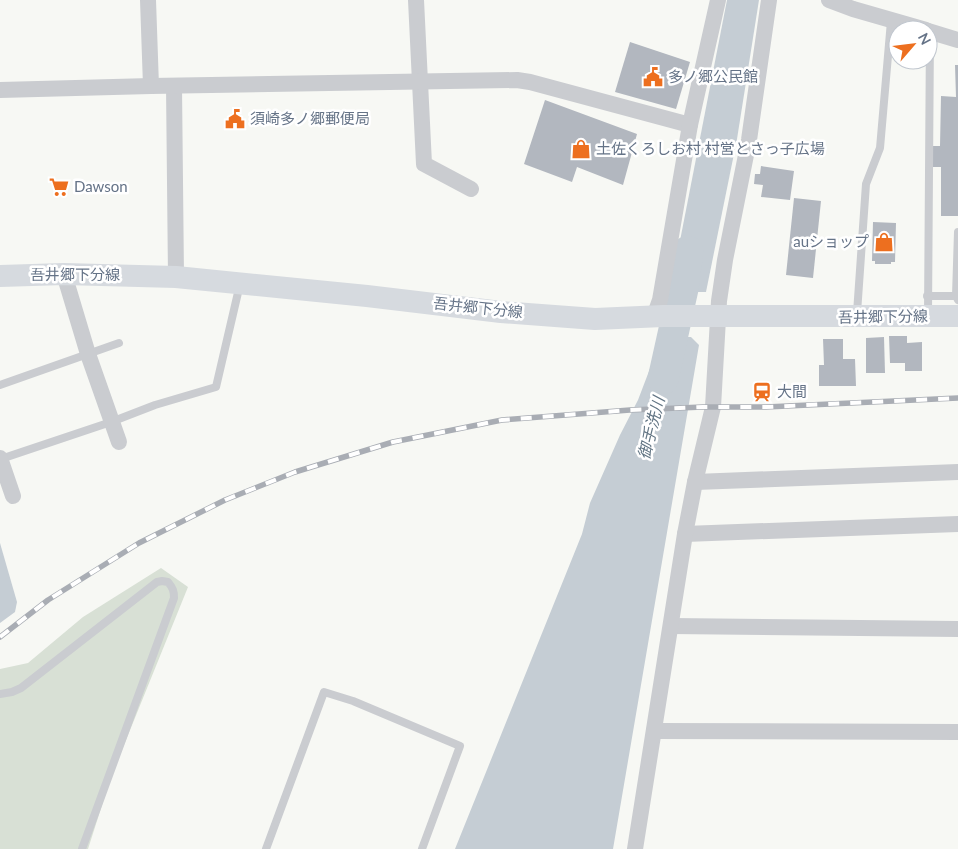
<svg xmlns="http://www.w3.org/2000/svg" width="958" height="849" viewBox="0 0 958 849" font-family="Lato,'Noto Sans JP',sans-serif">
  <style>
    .green { fill: #d8e0d5 }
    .water { fill: #c5cdd4 }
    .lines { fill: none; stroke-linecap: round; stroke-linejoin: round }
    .river { stroke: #c5cdd4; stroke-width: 31 }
    .building { fill: #b2b7bf }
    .service { stroke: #caccd0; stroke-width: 8 }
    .minor { stroke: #caccd0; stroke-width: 16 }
    .secondary { stroke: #d6dadf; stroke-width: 22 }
    .rail-casing { stroke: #a9adb4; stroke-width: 5.5 }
    .rail { stroke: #fff; stroke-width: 4; stroke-dasharray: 11; stroke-linecap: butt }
    .labels { text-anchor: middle; stroke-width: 5; stroke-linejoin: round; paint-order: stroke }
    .poi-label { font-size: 15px; fill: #657387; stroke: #fff; text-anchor: start }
    .street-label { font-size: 15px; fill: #657387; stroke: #fff }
    .water-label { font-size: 16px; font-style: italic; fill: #617483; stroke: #fff }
  </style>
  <rect width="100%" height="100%" fill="#f7f8f4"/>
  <polygon class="green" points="161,568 188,587 111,777 88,849 0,849 0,669 28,663 83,617"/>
  <g class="water">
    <polygon points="727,0 759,0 737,139 706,292 670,292"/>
    <polygon points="662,337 691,337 699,345 613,849 455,849 582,534 590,503 620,435 638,400"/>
    <polygon points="0,543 17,602 15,612 0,623"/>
  </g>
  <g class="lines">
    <polyline class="river" points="663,379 683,289 688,251"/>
  </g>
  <g class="building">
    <polygon points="630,42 690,62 676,109 615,92"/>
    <polygon points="955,65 958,65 958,216 941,216 941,167 931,167 932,146 940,146 941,96 956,97"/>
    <polygon points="545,100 637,134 623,185 577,167 572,182 524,164"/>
    <polygon points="761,166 794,171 790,200 761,197 763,185 754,184 755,174 760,174"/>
    <polygon points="794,198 821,201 813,278 786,275"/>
    <polygon points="873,222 896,223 895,262 891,262 891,264 875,264 875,261 872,261"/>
    <polygon points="889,336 907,336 907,343 922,342 922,371 905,371 905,363 890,363"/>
    <polygon points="884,337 885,373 866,373 866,338"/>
    <polygon points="823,339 843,339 843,359 855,359 856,386 819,386 819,365 824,365"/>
  </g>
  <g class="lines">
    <g class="service">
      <polyline points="958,232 956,296 958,300"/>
      <polyline points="927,296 956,296"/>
      <polyline points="857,313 866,184 880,148 891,21"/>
      <polyline points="928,315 930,31"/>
      <polyline points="0,385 119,343"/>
      <polyline points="1,459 111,422 155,405 216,387 240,284"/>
      <path d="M0,694L12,692L21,688L157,582L162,581L168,582C173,588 174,591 174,598L82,849"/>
      <polyline points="266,849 324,692 353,701 460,746 422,849"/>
    </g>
    <g class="minor">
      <polyline points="148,0 151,86"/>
      <polyline points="416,0 424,164 471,189"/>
      <polyline points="829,0 853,9 926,30"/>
      <polyline points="928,31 958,40"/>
      <polyline points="174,86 176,277"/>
      <polyline points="0,90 151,86 517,80 530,82 690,125"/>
      <polyline points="64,274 88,354 119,442"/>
      <polyline points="654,317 660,300 690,125 718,0"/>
      <polyline points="0,458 13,496"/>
      <polyline points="695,482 958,472"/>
      <polyline points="685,534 958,524"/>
      <polyline points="671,626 958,629"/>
      <polyline points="654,731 958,732"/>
      <polyline points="635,849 685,534 695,482 713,407 719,301 725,260 749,140 769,0"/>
    </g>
    <polyline class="secondary" points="0,276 64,274 176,277 367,296 501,312 595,319 663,316 958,316"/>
    <defs>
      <polyline id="rail" points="0,637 48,600 139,543 225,500 295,472 393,442 502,420 630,410 703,407 766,407 958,398"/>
    </defs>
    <use href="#rail" class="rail-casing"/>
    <use href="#rail" class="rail"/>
  </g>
  <defs>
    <symbol id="civic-bare" viewBox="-9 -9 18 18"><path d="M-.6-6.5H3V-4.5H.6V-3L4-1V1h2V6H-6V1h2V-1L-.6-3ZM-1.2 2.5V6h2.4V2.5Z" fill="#ed6f1f" stroke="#fff" stroke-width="2.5" paint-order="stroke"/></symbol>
    <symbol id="shop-bare" viewBox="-9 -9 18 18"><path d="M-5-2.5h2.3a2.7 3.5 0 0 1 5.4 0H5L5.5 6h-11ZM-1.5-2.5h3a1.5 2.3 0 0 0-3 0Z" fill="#ed6f1f" stroke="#fff" stroke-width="2.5" paint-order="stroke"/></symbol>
    <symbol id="supermarket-bare" viewBox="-9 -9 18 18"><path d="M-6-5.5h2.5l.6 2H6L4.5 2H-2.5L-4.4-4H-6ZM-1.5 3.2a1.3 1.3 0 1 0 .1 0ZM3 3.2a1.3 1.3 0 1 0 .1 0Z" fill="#ed6f1f" stroke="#fff" stroke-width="2.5" paint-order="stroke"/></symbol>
    <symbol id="station-bare" viewBox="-9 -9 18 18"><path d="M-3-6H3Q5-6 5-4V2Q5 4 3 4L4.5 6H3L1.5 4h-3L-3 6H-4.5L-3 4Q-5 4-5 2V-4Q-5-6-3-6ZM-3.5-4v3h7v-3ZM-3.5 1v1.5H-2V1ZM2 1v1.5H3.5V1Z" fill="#ed6f1f" stroke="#fff" stroke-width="2.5" paint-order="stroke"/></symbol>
  </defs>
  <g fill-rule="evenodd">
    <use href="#civic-bare" x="639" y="63" width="28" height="28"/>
    <use href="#civic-bare" x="221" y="105" width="28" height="28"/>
    <use href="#shop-bare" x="567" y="135" width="28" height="28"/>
    <use href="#supermarket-bare" x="45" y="173" width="28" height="28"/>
    <use href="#shop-bare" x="870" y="228" width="28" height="28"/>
    <use href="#station-bare" x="748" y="378" width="28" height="28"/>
  </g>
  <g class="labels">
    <g class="poi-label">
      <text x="668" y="82">多ノ郷公民館</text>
      <text x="250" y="124">須崎多ノ郷郵便局</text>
      <text x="596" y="154">土佐くろしお村 村営とさっ子広場</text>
      <text x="74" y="192">Dawson</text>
      <text x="869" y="247" text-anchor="end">auショップ</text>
      <text x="777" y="397">大間</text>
    </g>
    <g class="street-label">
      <text x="75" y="280">吾井郷下分線</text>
      <text transform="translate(478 308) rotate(6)" y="5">吾井郷下分線</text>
      <text transform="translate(883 317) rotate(-1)" y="5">吾井郷下分線</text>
    </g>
    <g class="water-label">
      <text transform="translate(651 428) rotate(-76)" y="6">御手洗川</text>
    </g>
  </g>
  <g transform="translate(913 45) rotate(62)"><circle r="24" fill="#ffffff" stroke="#c1c7cf"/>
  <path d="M0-4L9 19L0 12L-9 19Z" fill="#ed6f1f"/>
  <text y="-8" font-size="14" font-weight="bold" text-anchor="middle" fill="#657387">N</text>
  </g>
</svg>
